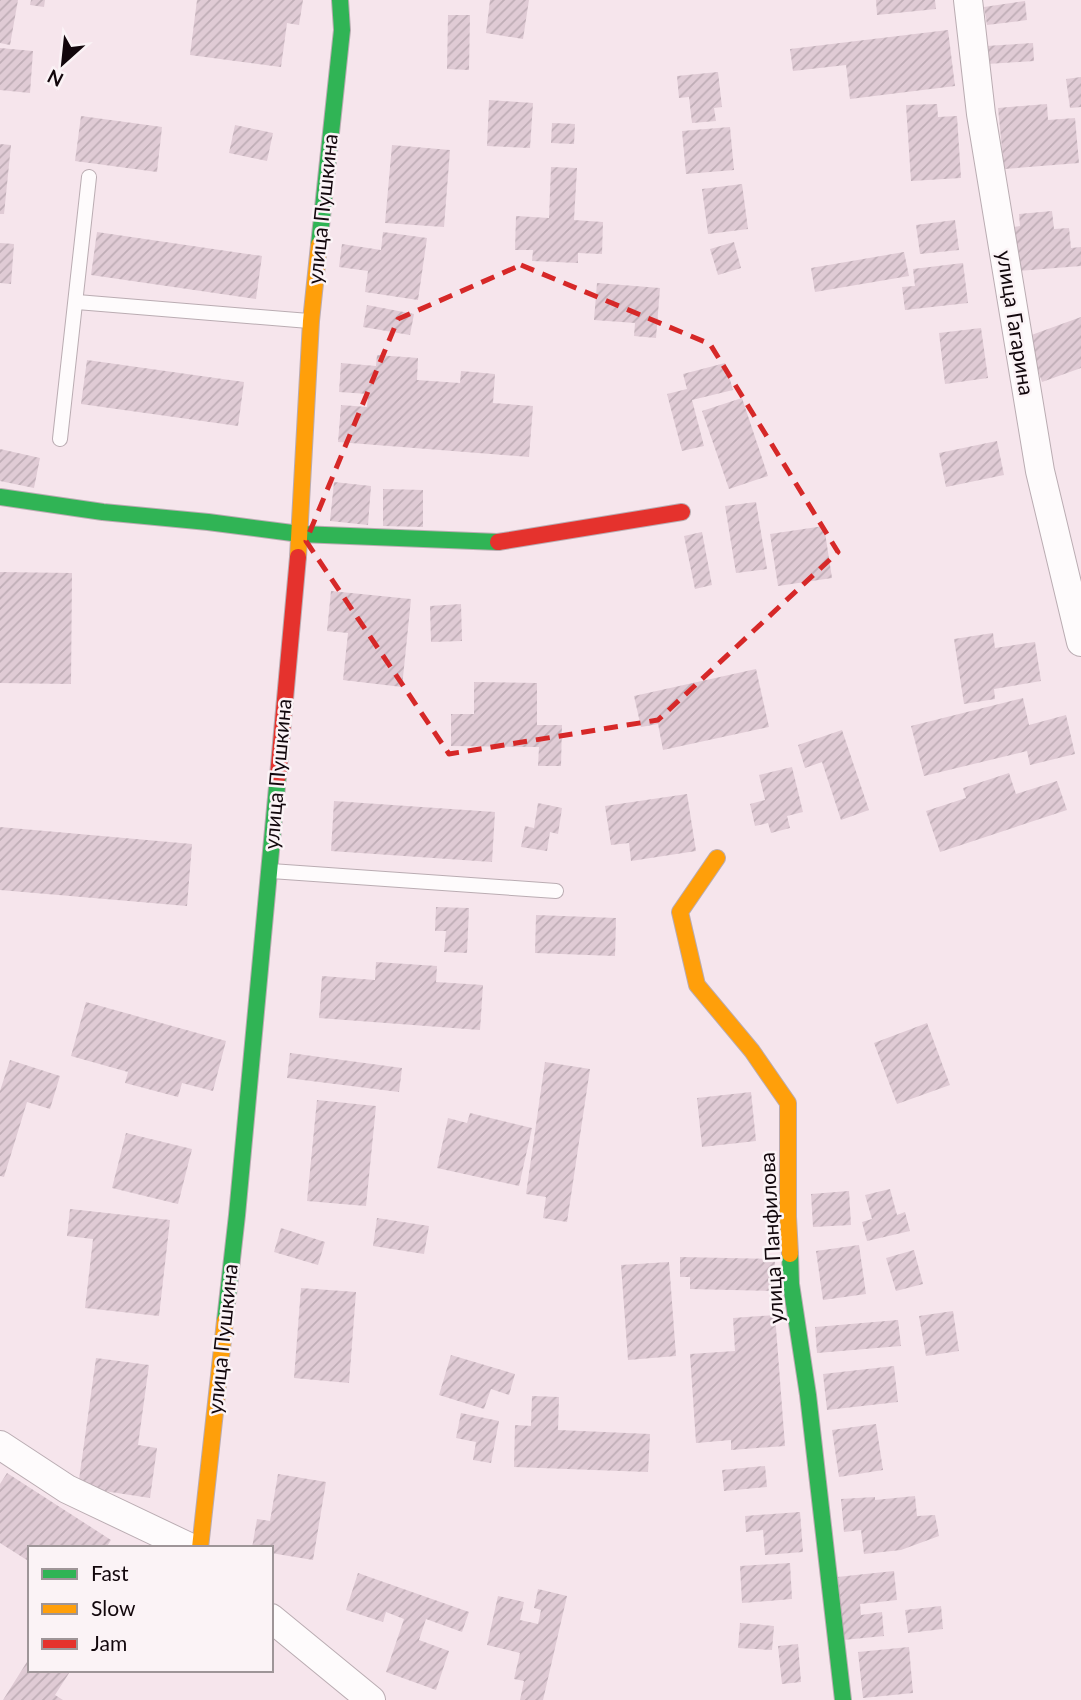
<svg xmlns="http://www.w3.org/2000/svg" width="1081" height="1700" viewBox="0 0 1081 1700" font-family="Lato,sans-serif">
  <style>
    .building { fill: url(#building-hatch) }
    .lines { fill: none; stroke-linecap: round; stroke-linejoin: round }
    .lane-casing { stroke: #baacb2; stroke-width: 16 }
    .street-casing { stroke: #baacb2; stroke-width: 30 }
    .fast-casing { stroke: #baacb2; stroke-width: 18 }
    .slow-casing { stroke: #baacb2; stroke-width: 18 }
    .jam-casing { stroke: #baacb2; stroke-width: 18 }
    .lane { stroke: #fefbfc; stroke-width: 14 }
    .street { stroke: #fefbfc; stroke-width: 28 }
    .fast { stroke: #30b455; stroke-width: 16 }
    .slow { stroke: #ff9f0a; stroke-width: 16 }
    .jam { stroke: #e5322d; stroke-width: 16 }
    .marked { fill: none; stroke: #d62828; stroke-width: 5; stroke-dasharray: 14 9; stroke-linejoin: round }
    .labels { text-anchor: middle; stroke-width: 5; stroke-linejoin: round; paint-order: stroke }
    .street-label { font-size: 21px; fill: #12070c; stroke: #fbf3f6 }
  </style>
  <defs>
    <pattern id="building-hatch" width="6" height="6" patternUnits="userSpaceOnUse" patternTransform="scale(1.75)"><rect width="6" height="6" fill="#e0cbd5"/><path d="M-1 1l2-2M0 6l6-6M5 7l2-2" fill="none" stroke="#bfadb6"/></pattern>
  </defs>
  <rect width="100%" height="100%" fill="#f6e5ec"/>
  <g class="building">
    <polygon points="0,0 18,0 10,45 0,43"/>
    <polygon points="31,0 45,0 44,7 30,5"/>
    <polygon points="197,0 303,0 299,25 287,23 281,67 190,55"/>
    <polygon points="490,0 529,0 523,39 486,33"/>
    <polygon points="876,0 935,0 936,9 877,15"/>
    <polygon points="1025,1 1027,20 987,25 984,7"/>
    <polygon points="448,15 470,15 469,70 447,69"/>
    <polygon points="948,30 955,86 850,99 846,65 793,71 790,49"/>
    <polygon points="1033,43 1034,61 987,64 986,46"/>
    <polygon points="0,48 33,51 30,93 0,90"/>
    <polygon points="718,72 722,107 714,108 716,121 692,123 689,97 679,98 677,76"/>
    <polygon points="1081,77 1081,107 1070,108 1066,79"/>
    <polygon points="489,100 533,103 530,148 487,146"/>
    <polygon points="937,104 938,117 957,116 961,178 911,181 906,105"/>
    <polygon points="1047,104 1048,120 1075,118 1079,163 1004,169 998,108"/>
    <polygon points="81,116 162,127 157,172 75,161"/>
    <polygon points="552,123 575,124 574,144 551,143"/>
    <polygon points="235,125 273,133 267,161 229,153"/>
    <polygon points="730,127 734,170 686,174 682,131"/>
    <polygon points="0,144 11,145 4,214 0,214"/>
    <polygon points="392,145 450,150 444,227 385,223"/>
    <polygon points="551,167 577,168 574,220 603,222 602,254 578,253 578,263 532,261 533,250 515,250 516,216 549,218"/>
    <polygon points="742,184 748,229 708,234 702,189"/>
    <polygon points="1052,211 1054,229 1069,228 1071,248 1081,247 1081,266 1018,271 1014,227 1020,226 1019,214"/>
    <polygon points="955,220 959,250 920,254 916,225"/>
    <polygon points="97,232 262,256 256,299 91,275"/>
    <polygon points="383,232 427,238 418,300 365,292 368,271 339,267 342,244 381,250"/>
    <polygon points="734,242 741,268 718,275 710,249"/>
    <polygon points="0,243 14,244 11,284 0,283"/>
    <polygon points="904,252 909,276 815,292 811,268"/>
    <polygon points="963,263 968,303 905,310 902,287 915,286 913,269"/>
    <polygon points="597,283 660,288 656,338 634,336 635,323 594,320"/>
    <polygon points="367,305 414,314 410,335 363,327"/>
    <polygon points="1081,317 1081,368 1042,382 1026,337"/>
    <polygon points="981,328 988,378 945,384 939,333"/>
    <polygon points="377,355 418,358 417,380 460,383 461,371 495,374 493,403 533,406 529,457 338,442 341,405 367,407 368,394 339,392 341,363 376,366"/>
    <polygon points="87,360 244,382 238,426 81,404"/>
    <polygon points="725,363 733,390 692,400 704,446 682,451 667,394 687,389 683,374"/>
    <polygon points="742,398 768,476 729,489 702,411"/>
    <polygon points="997,441 1004,475 946,487 939,453"/>
    <polygon points="0,449 40,458 34,488 0,481"/>
    <polygon points="334,482 371,486 368,525 330,521"/>
    <polygon points="383,489 423,490 423,527 383,526"/>
    <polygon points="756,502 767,569 736,573 725,506"/>
    <polygon points="824,526 832,578 778,586 770,534"/>
    <polygon points="702,532 712,585 695,589 684,536"/>
    <polygon points="0,572 72,573 71,684 0,683"/>
    <polygon points="331,591 411,599 402,687 343,680 348,633 327,631"/>
    <polygon points="461,604 462,641 431,642 430,606"/>
    <polygon points="993,633 995,648 1035,642 1041,681 994,689 995,699 964,704 954,639"/>
    <polygon points="756,669 769,727 663,750 658,724 641,727 634,696"/>
    <polygon points="474,682 537,683 537,725 562,725 561,766 538,766 539,747 451,746 451,714 474,714"/>
    <polygon points="1023,698 1029,725 1066,715 1075,754 1030,765 1027,751 924,776 911,726"/>
    <polygon points="842,730 869,810 841,820 822,762 805,768 798,745"/>
    <polygon points="792,767 803,812 787,816 790,828 771,833 768,823 755,826 750,804 765,800 759,775"/>
    <polygon points="1009,773 1016,794 1057,781 1067,810 940,852 926,811 966,798 963,788"/>
    <polygon points="687,794 696,851 631,861 629,843 611,845 605,806"/>
    <polygon points="334,801 495,812 492,862 331,851"/>
    <polygon points="538,803 562,808 558,834 550,832 547,851 521,847 525,826 534,828"/>
    <polygon points="0,827 192,844 187,906 0,890"/>
    <polygon points="436,907 469,908 467,953 444,952 446,931 435,931"/>
    <polygon points="536,915 616,918 615,956 535,953"/>
    <polygon points="376,962 437,966 436,982 483,985 480,1030 319,1018 322,976 375,980"/>
    <polygon points="86,1002 226,1041 213,1091 182,1083 178,1097 125,1083 128,1072 71,1056"/>
    <polygon points="927,1023 950,1085 897,1104 874,1043"/>
    <polygon points="290,1053 402,1068 399,1092 287,1078"/>
    <polygon points="10,1060 60,1076 50,1109 27,1102 4,1177 0,1176 0,1091"/>
    <polygon points="545,1062 590,1069 567,1222 543,1218 546,1197 526,1194"/>
    <polygon points="751,1092 756,1141 702,1147 697,1098"/>
    <polygon points="317,1100 376,1106 366,1206 307,1201"/>
    <polygon points="470,1113 532,1128 519,1186 437,1168 448,1118 467,1123"/>
    <polygon points="126,1133 192,1149 178,1204 112,1188"/>
    <polygon points="890,1189 897,1215 905,1212 910,1231 867,1241 862,1222 872,1219 865,1195"/>
    <polygon points="849,1191 851,1225 813,1227 811,1194"/>
    <polygon points="70,1209 170,1220 159,1316 85,1308 93,1239 67,1236"/>
    <polygon points="377,1218 429,1226 424,1254 373,1246"/>
    <polygon points="281,1228 325,1242 318,1265 274,1252"/>
    <polygon points="859,1245 866,1294 823,1300 816,1251"/>
    <polygon points="914,1250 923,1284 896,1291 886,1258"/>
    <polygon points="680,1257 775,1259 774,1291 690,1289 690,1277 680,1277"/>
    <polygon points="669,1262 676,1356 628,1360 621,1265"/>
    <polygon points="301,1288 356,1292 349,1383 294,1378"/>
    <polygon points="953,1311 959,1351 926,1356 919,1316"/>
    <polygon points="775,1315 785,1446 731,1450 731,1440 696,1443 690,1354 735,1351 733,1318"/>
    <polygon points="898,1320 901,1346 817,1353 815,1327"/>
    <polygon points="451,1355 515,1374 509,1395 491,1389 484,1409 439,1395"/>
    <polygon points="96,1358 149,1365 138,1445 157,1448 150,1498 78,1487"/>
    <polygon points="894,1366 898,1402 827,1410 823,1374"/>
    <polygon points="532,1396 559,1397 558,1430 650,1434 648,1472 514,1467 515,1425 531,1426"/>
    <polygon points="461,1413 499,1421 491,1463 473,1460 476,1442 456,1438"/>
    <polygon points="876,1424 883,1470 839,1477 832,1430"/>
    <polygon points="765,1466 767,1487 724,1491 722,1470"/>
    <polygon points="7,1473 111,1540 106,1548 30,1548 30,1562 0,1543 0,1484"/>
    <polygon points="278,1474 326,1482 313,1560 271,1553 271,1548 252,1548 257,1519 270,1521"/>
    <polygon points="915,1496 917,1516 935,1515 939,1536 901,1550 864,1554 861,1530 844,1532 841,1499 875,1497 875,1500"/>
    <polygon points="800,1512 803,1552 765,1555 763,1530 746,1532 745,1516"/>
    <polygon points="790,1563 792,1599 742,1603 740,1566"/>
    <polygon points="894,1571 897,1600 860,1604 861,1615 882,1612 884,1636 843,1640 837,1577"/>
    <polygon points="358,1573 469,1612 462,1632 426,1619 419,1640 449,1651 436,1690 386,1672 404,1619 386,1612 383,1622 346,1610"/>
    <polygon points="538,1589 567,1596 543,1700 520,1700 524,1681 514,1679 520,1653 487,1645 498,1596 524,1602 520,1620 538,1624 541,1610 534,1608"/>
    <polygon points="941,1606 943,1629 908,1633 905,1610"/>
    <polygon points="740,1623 774,1626 772,1650 738,1648"/>
    <polygon points="798,1644 801,1682 782,1684 778,1646"/>
    <polygon points="909,1647 913,1693 863,1698 858,1652"/>
    <polygon points="30,1657 30,1670 71,1670 55,1695 63,1700 3,1700"/>
  </g>
  <g class="lines">
    <defs>
      <g id="lane">
        <polyline points="77,302 309,321"/>
        <polyline points="60,439 89,177"/>
        <polyline points="271,871 556,891"/>
      </g>
      <g id="street">
        <polyline points="968,0 981,114 1040,471 1081,642"/>
        <polyline points="0,1445 67,1489 191,1548"/>
        <polyline points="271,1618 371,1700"/>
      </g>
      <g id="fast">
        <polyline points="319,245 342,30 340,0"/>
        <polyline points="0,497 103,512 208,522 300,534 498,542"/>
        <polyline points="790,1254 791,1284 808,1395 843,1700"/>
        <polyline points="225,1321 237,1215 278,776"/>
      </g>
      <g id="slow">
        <polyline points="298,557 311,321 319,245"/>
        <polyline points="717,858 680,912 697,985 752,1051 788,1103 788,1217 790,1254"/>
        <polyline points="200,1548 225,1321"/>
      </g>
      <g id="jam">
        <polyline points="498,542 682,512"/>
        <polyline points="278,776 298,557"/>
      </g>
    </defs>
    <use href="#lane" class="lane-casing"/>
    <use href="#street" class="street-casing"/>
    <use href="#fast" class="fast-casing"/>
    <use href="#slow" class="slow-casing"/>
    <use href="#jam" class="jam-casing"/>
    <use href="#lane" class="lane"/>
    <use href="#street" class="street"/>
    <use href="#fast" class="fast"/>
    <use href="#slow" class="slow"/>
    <use href="#jam" class="jam"/>
  </g>
  <path class="marked" d="M521,265L710,344L838,552L658,720L449,754L306,541L398,319Z"/>
  <g class="labels">
    <g class="street-label">
      <text transform="translate(323 209) rotate(-84)" y="7">улица Пушкина</text>
      <text transform="translate(1015 323) rotate(81)" y="7">улица Гагарина</text>
      <text transform="translate(278 774) rotate(-85)" y="7">улица Пушкина</text>
      <text transform="translate(772 1238) rotate(-93)" y="7">улица Панфилова</text>
      <text transform="translate(223 1339) rotate(-84)" y="7">улица Пушкина</text>
    </g>
  </g>
  <rect x="28" y="1546" width="245" height="126" fill="#fbf3f6" stroke="#9e9598" stroke-width="2"/>
  <rect x="42" y="1569" width="35" height="10" fill="#30b455" stroke="#9e9598" stroke-width="2"/>
  <text x="91" y="1581" font-size="21" fill="#12070c">Fast</text>
  <rect x="42" y="1604" width="35" height="10" fill="#ff9f0a" stroke="#9e9598" stroke-width="2"/>
  <text x="91" y="1616" font-size="21" fill="#12070c">Slow</text>
  <rect x="42" y="1639" width="35" height="10" fill="#e5322d" stroke="#9e9598" stroke-width="2"/>
  <text x="91" y="1651" font-size="21" fill="#12070c">Jam</text>
  <g transform="translate(63 63) rotate(207)" stroke="#fbf3f6" stroke-width="5" paint-order="stroke">
  <path d="M0-5L12 26L0 18L-12 26Z" fill="#12070c"/>
  <text y="-10" font-size="19" font-weight="bold" text-anchor="middle" fill="#12070c">N</text>
  </g>
</svg>
